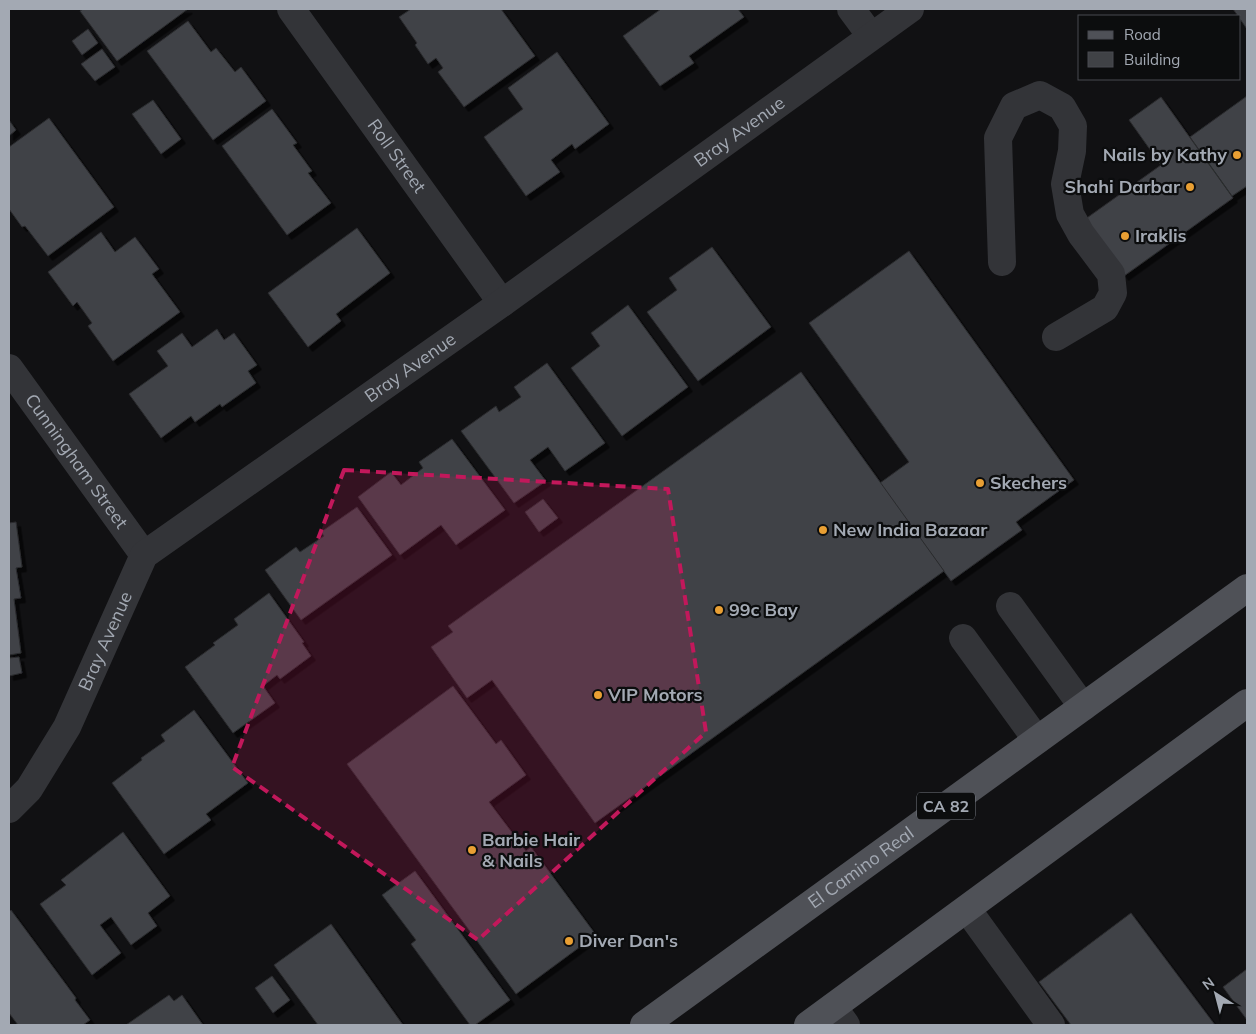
<svg xmlns="http://www.w3.org/2000/svg" width="1256" height="1034" viewBox="0 0 1256 1034" font-family="Mulish,sans-serif">
  <style>
    .building { fill: #404246; stroke: #2b2c2f; filter: url(#shadow) }
    .lines { fill: none; stroke-linecap: round; stroke-linejoin: round }
    .minor { stroke: #333438; stroke-width: 28 }
    .major { stroke: #4f5157; stroke-width: 28 }
    .marked { fill: #c2185b; fill-opacity: 0.2; stroke: #c2185b; stroke-width: 4; stroke-dasharray: 10 6; stroke-linejoin: round }
    .poi-dot { fill: #e99f33; stroke: #0c0d0e; stroke-width: 2 }
    .labels { text-anchor: middle; stroke-width: 4.5; stroke-linejoin: round; paint-order: stroke }
    .shield { fill: #0c0d0e; stroke: #767a82; stroke-width: 1 }
    .shield-label { font-size: 16px; font-weight: bold; fill: #a3a9b3 }
    .street-label { font-size: 18px; fill: #a3a9b3; stroke: #0c0d0e }
    .poi-label { font-size: 18px; font-weight: bold; fill: #a3a9b3; stroke: #0c0d0e; text-anchor: start }
  </style>
  <defs>
    <filter id="shadow"><feDropShadow dx="4.5" dy="4.5" stdDeviation="0" flood-color="#0009"/></filter>
  </defs>
  <rect width="100%" height="100%" fill="#111113"/>
  <g class="building">
    <polygon points="83,9 188,9 117,61 80,11"/>
    <polygon points="411,9 501,9 535,56 464,107 438,72 443,68 436,58 428,64 415,45 417,43 399,17"/>
    <polygon points="661,9 738,9 744,17 689,56 694,63 660,86 623,36"/>
    <polygon points="1233,9 1247,9 1247,29 1240,19 1240,16 1238,16"/>
    <polygon points="188,21 211,52 216,48 235,72 241,67 266,101 213,140 147,51"/>
    <polygon points="88,29 98,43 82,55 72,41"/>
    <polygon points="102,49 115,67 95,81 81,64"/>
    <polygon points="557,52 609,124 575,149 572,144 551,160 560,172 526,196 484,137 523,109 508,88"/>
    <polygon points="1247,96 1247,186 1232,196 1190,137"/>
    <polygon points="1161,97 1233,198 1124,276 1084,220 1161,165 1129,120"/>
    <polygon points="153,100 181,139 161,154 132,114"/>
    <polygon points="272,109 297,143 293,145 312,171 308,173 331,203 287,235 222,146"/>
    <polygon points="49,118 114,207 48,256 25,226 22,227 9,209 9,147"/>
    <polygon points="9,120 16,130 9,136"/>
    <polygon points="357,228 390,273 336,314 341,321 308,347 268,293"/>
    <polygon points="101,232 115,252 135,237 159,269 152,274 180,312 113,361 88,326 92,323 77,302 73,306 48,272"/>
    <polygon points="712,247 771,327 698,381 647,312 677,290 669,278"/>
    <polygon points="909,251 1074,480 1016,522 1022,530 951,581 880,483 909,462 809,323"/>
    <polygon points="628,305 688,387 622,436 571,368 600,346 591,333"/>
    <polygon points="217,329 224,340 234,333 257,365 248,371 256,383 222,407 220,404 195,422 191,416 161,438 129,394 168,366 157,351 182,333 192,347"/>
    <polygon points="547,363 605,443 565,471 548,447 530,460 546,481 514,503 461,431 496,406 499,412 521,397 514,387"/>
    <polygon points="801,372 944,571 595,823 492,680 467,698 431,647 453,632 448,626"/>
    <polygon points="452,439 505,510 456,545 441,525 400,555 358,497 391,472 401,485 423,468 419,462"/>
    <polygon points="543,499 558,518 539,532 525,512"/>
    <polygon points="357,507 392,555 301,620 265,570 296,547 300,552 324,536 321,532"/>
    <polygon points="16,522 22,567 16,568 21,598 14,599 21,653 9,655 9,523"/>
    <polygon points="269,593 304,642 302,643 311,656 280,679 277,675 263,686 275,703 233,733 185,667 215,645 213,643 238,625 234,619"/>
    <polygon points="19,657 22,673 9,676 9,658"/>
    <polygon points="453,686 496,744 501,740 526,775 489,802 526,851 531,847 596,935 516,994 347,764"/>
    <polygon points="194,710 248,783 206,814 211,820 164,854 112,783 142,760 141,758 165,741 161,735"/>
    <polygon points="123,832 170,896 148,913 157,926 131,945 111,917 100,925 121,953 92,975 40,904 66,885 61,880"/>
    <polygon points="415,871 510,1000 475,1025 470,1025 411,944 416,940 382,895"/>
    <polygon points="11,910 76,998 75,1000 90,1020 83,1025 18,1025 9,1013 9,912"/>
    <polygon points="1131,913 1215,1025 1071,1025 1039,982"/>
    <polygon points="331,924 403,1025 318,1025 274,965"/>
    <polygon points="1247,969 1247,1020 1223,987"/>
    <polygon points="272,976 290,1000 273,1013 255,988"/>
    <polygon points="169,995 174,1001 182,995 203,1025 126,1025"/>
  </g>
  <g class="lines">
    <g class="minor">
      <path id="s1" d="M291,9L502,303"/>
      <polyline points="851,9 871,36"/>
      <polyline points="1002,262 998,138 1014,106 1040,95 1062,107 1073,126 1072,151 1065,184 1070,214 1081,234 1111,274 1113,293 1105,308 1056,337"/>
      <path id="s2" d="M9,368L144,555"/>
      <polyline points="1010,606 1083,707"/>
      <polyline points="963,638 1037,740"/>
      <path id="s3" d="M9,809L29,789L67,727L144,555L502,303L910,9"/>
      <polyline points="967,909 1051,1025"/>
      <polyline points="833,1007 846,1025"/>
    </g>
    <g class="major">
      <path id="s4" d="M644,1025L1247,588"/>
      <polyline points="808,1025 1247,703"/>
    </g>
  </g>
  <path class="marked" d="M344,470L668,489L706,732L478,940L232,767Z"/>
  <g class="poi-dot">
    <circle cx="1237" cy="155" r="5"/>
    <circle cx="1190" cy="187" r="5"/>
    <circle cx="1125" cy="236" r="5"/>
    <circle cx="980" cy="483" r="5"/>
    <circle cx="823" cy="530" r="5"/>
    <circle cx="719" cy="610" r="5"/>
    <circle cx="598" cy="695" r="5"/>
    <circle cx="472" cy="850" r="5"/>
    <circle cx="569" cy="941" r="5"/>
  </g>
  <g class="labels">
    <rect class="shield" x="917" y="792.5" width="58" height="27" rx="4"/>
    <g class="shield-label">
      <text x="946" y="812">CA 82</text>
    </g>
    <g class="street-label">
      <text dy="6" stroke="none"><textPath href="#s3" startOffset="1020">Bray Avenue</textPath></text>
      <text dy="6" stroke="none"><textPath href="#s1" startOffset="181">Roll Street</textPath></text>
      <text dy="6" stroke="none"><textPath href="#s3" startOffset="615">Bray Avenue</textPath></text>
      <text dy="6" stroke="none"><textPath href="#s2" startOffset="115">Cunningham Street</textPath></text>
      <text dy="6" stroke="none"><textPath href="#s3" startOffset="195">Bray Avenue</textPath></text>
      <text dy="6" stroke="none"><textPath href="#s4" startOffset="268">El Camino Real</textPath></text>
    </g>
    <g class="poi-label">
      <text x="1227" y="161" text-anchor="end">Nails by Kathy</text>
      <text x="1180" y="193" text-anchor="end">Shahi Darbar</text>
      <text x="1135" y="242">Iraklis</text>
      <text x="990" y="489">Skechers</text>
      <text x="833" y="536">New India Bazaar</text>
      <text x="729" y="616">99c Bay</text>
      <text x="608" y="701">VIP Motors</text>
      <text x="482" y="846">Barbie Hair<tspan x="482" dy="21">&amp; Nails</tspan></text>
      <text x="579" y="947">Diver Dan's</text>
    </g>
  </g>
  <rect width="1256" height="1034" fill="none" stroke="#a3a9b3" stroke-width="20"/>
  <rect x="1078" y="15" width="162" height="65" fill="#0c0d0e" stroke="#484b50"/>
  <rect x="1088" y="31" width="25" height="8" fill="#4f5157" stroke="#484b50"/>
  <text x="1124" y="40" font-size="15" fill="#a3a9b3">Road</text>
  <rect x="1088" y="52" width="25" height="15" fill="#404246" stroke="#484b50"/>
  <text x="1124" y="65" font-size="15" fill="#a3a9b3">Building</text>
  <g transform="translate(1216 994) rotate(324)" stroke="#0c0d0e" stroke-width="4" paint-order="stroke">
  <path d="M0-4L9 19L0 12L-9 19Z" fill="#a3a9b3"/>
  <text y="-8" font-size="14" font-weight="bold" text-anchor="middle" fill="#a3a9b3">N</text>
  </g>
</svg>
